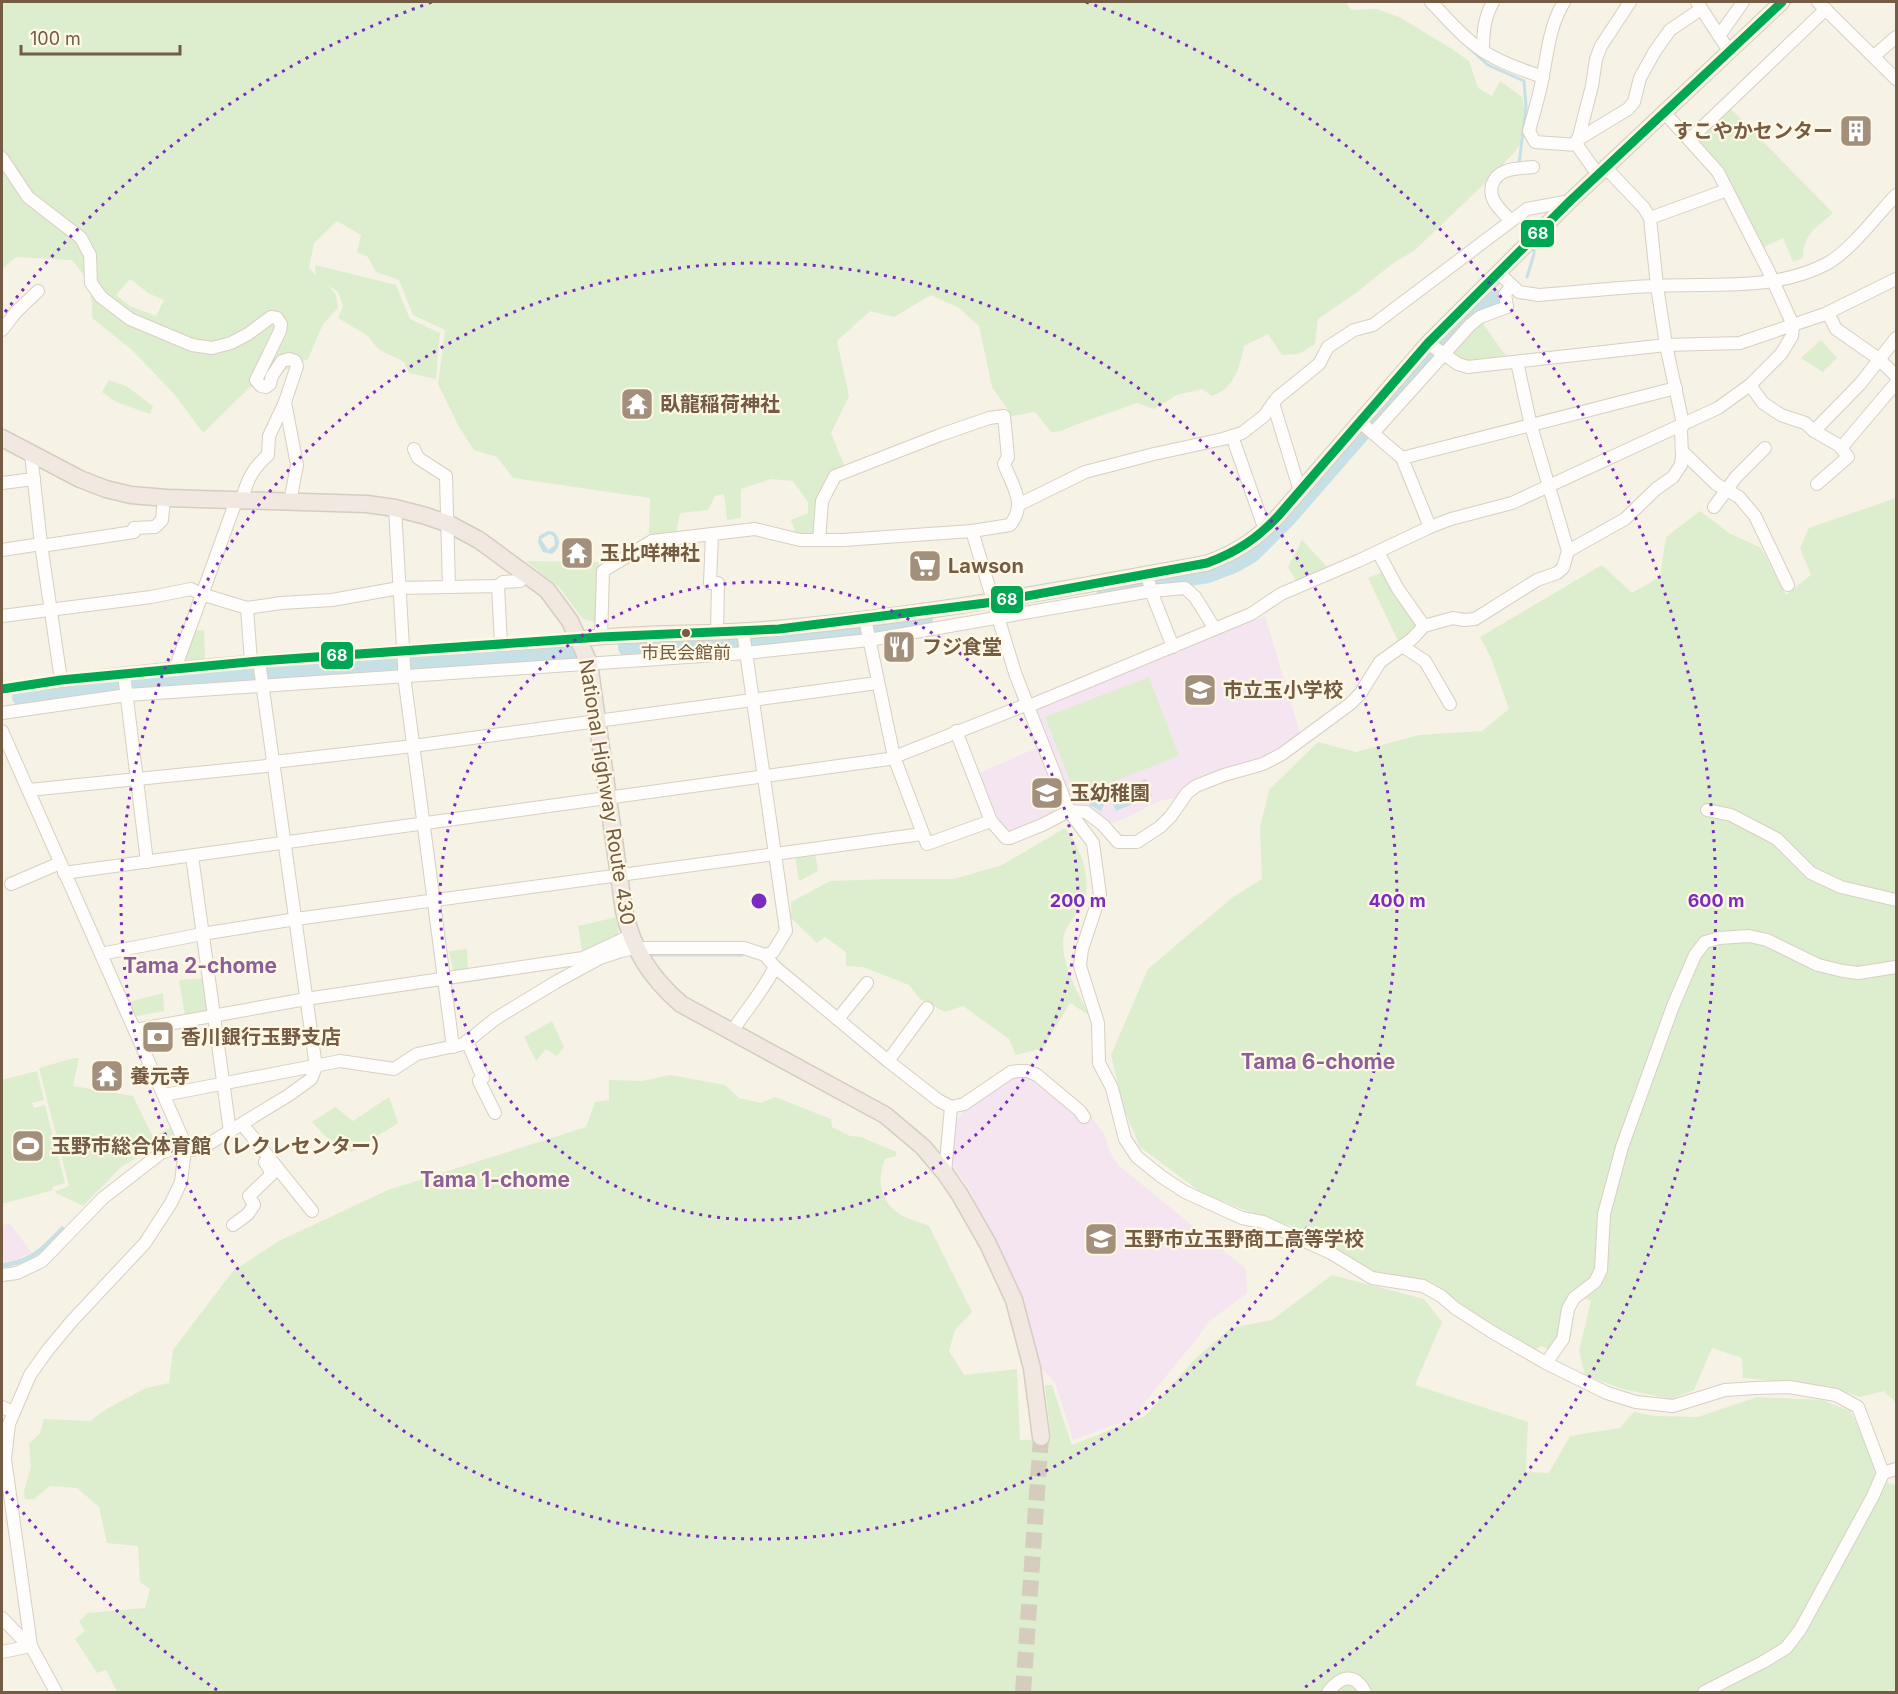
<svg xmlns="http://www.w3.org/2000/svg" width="1898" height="1694" viewBox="0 0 1898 1694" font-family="Inter,'Noto Sans JP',sans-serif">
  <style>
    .education { fill: #f4e5f0 }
    .green { fill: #ddeece; fill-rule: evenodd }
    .water { fill: #c6e0e6; fill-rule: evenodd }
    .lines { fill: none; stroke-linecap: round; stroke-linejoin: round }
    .stream { stroke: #c6e0e6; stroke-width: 3 }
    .river { stroke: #c6e0e6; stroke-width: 20 }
    .highway-tunnel { stroke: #d6ccbd; stroke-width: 16; stroke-dasharray: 16 8; stroke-linecap: butt }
    .minor-casing { stroke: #d7cfc3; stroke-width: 14 }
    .major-casing { stroke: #d5cdc2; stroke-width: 17 }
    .highway-casing { stroke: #d5cdc2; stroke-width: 19 }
    .minor { stroke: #fefdfb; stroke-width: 12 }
    .major { stroke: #f2eee2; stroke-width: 15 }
    .highway { stroke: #f1e8e1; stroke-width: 16 }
    .bus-1-casing { stroke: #fff8e4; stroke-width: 14 }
    .bus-1 { stroke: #00a651; stroke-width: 9 }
    .ring { fill: none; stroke: #7b2cbf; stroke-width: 3; stroke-dasharray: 3 6 }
    .bus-dot { fill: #745b44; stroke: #fff8e4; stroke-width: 2 }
    .labels { text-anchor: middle; stroke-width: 4.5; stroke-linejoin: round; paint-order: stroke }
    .bus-label { font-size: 18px; fill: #745b44; stroke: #fff8e4 }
    .poi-label { font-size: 20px; font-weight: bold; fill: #745b44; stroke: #fff8e4; text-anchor: start }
    .street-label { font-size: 20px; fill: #745b44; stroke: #fff8e4 }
    .neighbourhood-label { font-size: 21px; font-weight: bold; fill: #8c5f98; stroke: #fff8e4 }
    .centre { fill: #7b2cbf; stroke: #fff8e4; stroke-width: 3 }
    .ring-label { font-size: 18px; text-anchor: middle; font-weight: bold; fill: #7b2cbf; stroke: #fff8e4; stroke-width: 4.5; stroke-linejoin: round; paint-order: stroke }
    .line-badge { stroke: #fff8e4; stroke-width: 2 }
    .badge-label { font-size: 16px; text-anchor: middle; font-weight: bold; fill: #fff }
  </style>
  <rect width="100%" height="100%" fill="#f6f2e5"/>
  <g class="education">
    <polygon points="1265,616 1301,736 1259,761 1179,797 1159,801 1126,818 1111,823 1075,810 1035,713 1038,708"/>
    <polygon points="1041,746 1064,809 1010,834 992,816 977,774"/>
    <polygon points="1012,1076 1028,1077 1077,1116 1085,1108 1104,1134 1110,1152 1119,1166 1246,1269 1247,1293 1208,1322 1202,1332 1140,1408 1141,1415 1073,1440 1055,1382 1041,1368 1023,1306 976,1207 974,1197 952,1164 952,1127 964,1111 987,1092"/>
    <polygon points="10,1224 31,1252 17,1260 2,1261 2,1225"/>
  </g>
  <g class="green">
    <path d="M2,2H1346L1351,10L1377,9L1401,18L1455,51L1469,61L1478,88L1492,96L1500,81L1522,97L1525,112L1520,145L1513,154L1483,185L1415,250L1392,264L1356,293L1318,319L1315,344L1299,354L1282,355L1268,334L1244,346C1240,367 1234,389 1212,396L1202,389L1177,395L1154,409L1137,403L1075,425L1062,431L1051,432L1035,412L1012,416L992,387L979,326L959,308L931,295L894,317L870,311L837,341L849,396L831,433L844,465L830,472L822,489L817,533L804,536L795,532L791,520L808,513V502L793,481L771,479L741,489V518L727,520L724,494L715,496L708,510L680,513L676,534L656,537L649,533L650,498L513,478L497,457L474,450L459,427L438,384L445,330L413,315L399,280L376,272L368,257L357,252L361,235L337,221L314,243L309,268L316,275L315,265L396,285L410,319L440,333L436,379L409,373L404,362L378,349L368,336L338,318L343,306L338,292L328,285L336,295L338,308L323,324L308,359L249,388L203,433L175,395L131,349L92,318C93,292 88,279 72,260L16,257L2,269ZM130,279L148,293L164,300L156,316L130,306L116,295Z"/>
    <path d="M1729,107L1833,213C1816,228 1803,234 1803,258L1793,262L1783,238L1762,248L1720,168L1696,139Z"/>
    <polygon points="1481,321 1508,359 1466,363 1447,354"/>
    <polygon points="1821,340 1837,358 1823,372 1801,358"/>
    <polygon points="109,380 126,386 153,406 150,414 116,402 102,392"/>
    <polygon points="1896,498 1896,1403 1884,1391 1860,1397 1826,1386 1743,1378 1742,1358 1712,1348 1694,1390 1671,1399 1622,1389 1585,1375 1579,1351 1591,1301 1573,1294 1559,1338 1550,1350 1541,1346 1533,1351 1459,1306 1447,1292 1422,1279 1380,1275 1339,1250 1292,1226 1257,1215 1202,1193 1140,1147 1123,1107 1111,1055 1148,969 1233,897 1262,879 1260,828 1269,790 1318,742 1356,752 1419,735 1482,731 1509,709 1491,658 1480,637 1602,565 1632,593 1660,577 1666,537 1700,511 1729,533 1761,548 1786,595 1811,575 1800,548 1809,528"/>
    <polygon points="1302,540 1329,569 1297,582 1288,567"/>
    <polygon points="526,561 599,562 598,623 583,619 559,587"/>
    <polygon points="1385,571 1420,623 1399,643 1368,578"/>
    <polygon points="204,630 205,660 186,660 183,658 193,631"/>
    <polygon points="1149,677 1179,756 1076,796 1045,717"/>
    <path d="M1065,828C1080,845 1092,878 1084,901C1079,913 1063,927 1063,942C1063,968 1078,992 1089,1015L1070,1003L1043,1048L1016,1055L1009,1039L963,1006L945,1012L920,999L909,985L863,967L846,966V952L825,937L817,943L791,918V902L830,881L887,879H954L1002,865Z"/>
    <polygon points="815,852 818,871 799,881 795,855"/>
    <polygon points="617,917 619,937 582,951 578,926"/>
    <polygon points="467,949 468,970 453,970 449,951"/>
    <polygon points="204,978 209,1013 185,1016 179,980"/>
    <polygon points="163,993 164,1011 137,1016 129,1002"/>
    <polygon points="552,1021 564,1047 557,1056 546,1049 536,1061 524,1037"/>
    <polygon points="74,1058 79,1058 73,1086 133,1096 153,1137 172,1127 175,1134 121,1167 83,1206 54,1192 69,1186 39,1068"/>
    <polygon points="37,1071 44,1100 32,1103 34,1108 45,1105 65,1183 52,1187 53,1190 2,1204 2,1080"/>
    <path d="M670,1075L725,1085L739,1098L761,1103L775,1097L831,1119L832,1127L850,1136L861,1137L896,1152V1156L885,1159C877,1180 879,1199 898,1213C906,1219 920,1222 929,1226L972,1312L955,1330L949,1351L964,1375L1017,1369L1020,1440L1051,1439L1045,1385H1052L1072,1445L1145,1416L1195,1359L1231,1328L1272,1320L1332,1275L1424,1299L1442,1322L1415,1385L1528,1422L1526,1472L1549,1473L1570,1436L1620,1428L1634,1412L1655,1416L1698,1417L1757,1397L1822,1400L1850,1411L1889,1484L1896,1485V1692H117L106,1670L97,1673L75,1639L85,1631L79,1621L88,1613L145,1608L150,1589L140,1582L138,1546L107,1543L99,1507L77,1488L50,1486L34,1499H25L24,1491L31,1467L29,1444L40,1433L44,1419L90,1421L108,1408L146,1388L169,1383L173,1350L233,1271L279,1241L388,1190L586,1127L595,1102L609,1100V1080L642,1081Z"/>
    <polygon points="389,1097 398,1123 352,1152 329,1140 312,1122 335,1107 353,1121"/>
  </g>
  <g class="water">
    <path d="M548,531L554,532C562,540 560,548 552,554L543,552L538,543L539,536ZM550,534L554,537L555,545L548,550L541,539Z"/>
    <polygon points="1146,779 1152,796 1116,811 1109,794"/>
    <polygon points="1094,793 1107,798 1101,811 1089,805"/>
    <path d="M62,1226L66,1229C44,1251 34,1263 2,1268V1263C32,1259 41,1247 62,1226Z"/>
  </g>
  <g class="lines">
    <g class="stream">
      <polyline points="1468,47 1488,65 1524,81 1526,107 1519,164"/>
      <polyline points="1522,217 1532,231"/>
      <polyline points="1527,277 1534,254 1534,244"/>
      <polyline points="648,955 742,955"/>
    </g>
    <g class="river">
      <polyline points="1106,589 1208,573 1234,563 1251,553 1287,517 1439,342 1471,312 1485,305 1499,300"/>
      <polyline points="748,640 862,628 923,618"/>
      <polyline points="628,647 739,640"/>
      <polyline points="22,697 130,682 256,671 568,653"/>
    </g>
    <polyline class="highway-tunnel" points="1023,1692 1041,1437"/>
    <defs>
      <g id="minor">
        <path d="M1431,2C1444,15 1456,30 1471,42C1492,60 1517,68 1543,77"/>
        <path d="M1564,2C1550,25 1548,49 1543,75C1540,94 1534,112 1529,131L1535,142L1577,145L1598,175"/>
        <polyline points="1697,2 1729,51"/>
        <polyline points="1818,2 1896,79"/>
        <polyline points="1719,36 1743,2"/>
        <path d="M1483,51C1483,33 1484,18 1493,2"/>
        <polyline points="1874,56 1896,37"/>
        <polyline points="1690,139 1826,9"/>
        <polyline points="1577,140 1628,109 1634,102 1640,78 1655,51 1670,30 1701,9"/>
        <polyline points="1577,144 1592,86 1596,59 1601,46 1630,2"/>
        <path d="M2,158L28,197L81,238L90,255L91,283L101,297L130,319L192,345L212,348L231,343L248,334L271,317L277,318L281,324L280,331L256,380L261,386L266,387L270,384L272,376L282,361L289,359L295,361L297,366L285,402L269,436L268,455C253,468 246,481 242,501"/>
        <polyline points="1650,218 1727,190"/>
        <path d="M1511,221C1505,214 1496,207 1493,199C1491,194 1491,189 1492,185C1498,167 1518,169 1533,167"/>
        <path d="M1499,273L1519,292L1539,295C1578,292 1618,287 1657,286C1714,283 1777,291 1828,263C1851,250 1878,214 1896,195"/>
        <polyline points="1828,313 1836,329 1879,359 1896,376"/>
        <polyline points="2,330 16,312 38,291"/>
        <polyline points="1428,343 1458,364 1468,367 1666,345 1740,343 1825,314 1896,279"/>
        <polyline points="1750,385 1763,403 1781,415 1805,423 1814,431 1840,446 1848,457 1817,484"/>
        <polyline points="285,402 297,465 290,502"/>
        <polyline points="1273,403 1300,491"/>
        <polyline points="1360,422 1402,458 1676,388"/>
        <polyline points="1814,431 1860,384 1896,338"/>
        <polyline points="1373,433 1470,325 1480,317 1507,307 1505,294 1511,286"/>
        <polyline points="1232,436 1265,530"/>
        <polyline points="1841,448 1896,383"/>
        <polyline points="414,449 418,458 446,476 449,587"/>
        <polyline points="1682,451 1716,484 1739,497 1755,516 1788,585"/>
        <polyline points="31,454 41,544 61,680"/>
        <polyline points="1402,458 1430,527"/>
        <polyline points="2,483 34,479"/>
        <polyline points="1020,504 1085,472 1154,454 1223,439 1242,433 1264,416 1277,398 1319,364 1328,347 1354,330 1373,325 1527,209 1570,201"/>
        <polyline points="1714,507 1736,477 1765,448"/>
        <polyline points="395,508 405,683 453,1047"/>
        <polyline points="134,528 155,527 162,520 164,498"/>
        <polyline points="972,531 1015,673 1069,811 1093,843 1100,895 1082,949 1080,966 1098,1023 1099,1063 1112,1088 1125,1139 1137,1157 1162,1177 1185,1192 1242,1218 1263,1222 1331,1253 1372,1278 1423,1286 1441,1296 1455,1308 1492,1332 1546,1363 1607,1393 1636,1402 1673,1406 1725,1390 1756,1388 1789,1387 1836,1395 1858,1407 1883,1473 1873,1496 1800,1630 1786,1648 1763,1662 1704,1692"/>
        <polyline points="712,534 710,583 718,583 717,632"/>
        <polyline points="41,546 134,532"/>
        <polyline points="2,550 41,544"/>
        <polyline points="1568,551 1625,519 1656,489 1673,477 1681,465 1682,456 1681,430 1683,424 1666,345 1657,286 1650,218 1644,208 1606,168"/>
        <polyline points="1378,552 1398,589 1424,626"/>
        <polyline points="1147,574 1151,591 1173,647"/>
        <polyline points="498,586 503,582 520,581 526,574"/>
        <polyline points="247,608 251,662"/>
        <polyline points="2,616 151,597 191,589 201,594 247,608 281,603 332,600 399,588 498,586 501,645"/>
        <polyline points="865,619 894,757 927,844 991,821"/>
        <polyline points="743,631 786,931 773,952 765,955"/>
        <path d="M601,637L603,571L652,541L755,529L800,540H843L972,531L1010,525C1027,504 1013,487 1004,464L1008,457L1004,416L989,418L940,435L835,476L822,501L819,540"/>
        <polyline points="1402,646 1425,661 1450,704"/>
        <polyline points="175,669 236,501"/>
        <polyline points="124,674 147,862"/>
        <path d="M2,689C193,660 387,654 580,639"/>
        <polyline points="1029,706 1251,614 1281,594 1358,561 1430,527 1451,519 1512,503 1718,408 1750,385 1781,354 1792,336 1793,325 1768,270 1718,172 1664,112"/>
        <polyline points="2,713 127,695 746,653 869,640 1151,591 1185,588 1195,597 1215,629"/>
        <polyline points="2,731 182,1137 185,1149 181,1182 171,1203 145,1243 71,1322 47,1351 30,1375 9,1424 5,1459 31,1646 56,1692"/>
        <polyline points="956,731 991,821 1006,838 1010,838 1042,825 1069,811 1086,812 1103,825 1118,842 1137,842 1160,827 1171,816 1187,793 1196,786 1224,775 1263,764 1282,754 1350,704 1360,694 1380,662 1412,639 1424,626 1453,618 1464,620 1475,619 1537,580 1557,573 1563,568 1568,551 1531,426 1517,362"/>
        <polyline points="29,790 266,766 274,762 413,746 877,683"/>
        <polyline points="1707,810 1731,815 1777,839 1811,873 1841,887 1896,900"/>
        <polyline points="192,856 230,1132"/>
        <polyline points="64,873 889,759 1028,704"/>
        <polyline points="11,884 60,863"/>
        <polyline points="101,954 202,934 296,919 922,834"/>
        <polyline points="838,1019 867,983"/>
        <polyline points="135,1030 306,999 583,958 630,936"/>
        <path d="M731,1033C746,1010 763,991 775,967"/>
        <polyline points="467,1041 483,1078 479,1081 495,1113"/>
        <polyline points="888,1061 927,1008"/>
        <polyline points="164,1095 340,1061 394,1069 417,1054 464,1044 495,1019 556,982 600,958 621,951 636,948 744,948 765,955 775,967 888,1061 938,1100 951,1107"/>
        <polyline points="242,1124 312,1211"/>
        <polyline points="945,1173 951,1107 964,1104 1011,1072 1019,1071 1027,1071 1037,1075 1080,1111 1084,1117"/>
        <polyline points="233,1225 248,1214 254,1205 249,1196 272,1174 265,1162"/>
        <polyline points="2,1275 17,1273 42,1261 103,1198 161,1153 175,1148 191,1150 202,1148 289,1095 311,1079 316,1067 259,661"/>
        <polyline points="1546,1363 1563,1339 1568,1309 1574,1298 1595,1282 1601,1270 1604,1214 1622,1147 1673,1006 1695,955 1705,942 1719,938 1749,936 1767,940 1818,965 1843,971 1858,973 1896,967"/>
        <polyline points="2,1407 13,1412"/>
        <polyline points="1883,1473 1896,1469"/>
        <polyline points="2,1618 26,1643 31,1646"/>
        <polyline points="2,1652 31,1646"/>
        <path d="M1328,1692C1340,1677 1354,1671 1365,1692"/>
      </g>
      <path id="major" d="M580,639C646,631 714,635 780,628C924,615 1065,589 1207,563C1237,552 1258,538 1279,515L1428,343L1570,201L1782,2"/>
      <path id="highway" d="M2,438L80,479L106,489L131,495L167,498L367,504L395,508L426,516L449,524L479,540L547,590L570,621L589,663L624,911C633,950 650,977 681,1004L885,1115L923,1147L945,1173L960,1195L988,1244L1014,1300L1032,1368L1041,1437"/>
    </defs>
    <use href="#minor" class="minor-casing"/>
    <use href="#major" class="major-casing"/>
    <use href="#highway" class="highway-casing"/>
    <use href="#minor" class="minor"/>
    <use href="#major" class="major"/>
    <use href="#highway" class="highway"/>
    <defs>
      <path id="bus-1" d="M2,689L61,680L259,661L601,637L779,629L994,602L1207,563C1237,552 1258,538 1279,515L1428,343L1570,201L1782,2"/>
    </defs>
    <use href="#bus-1" class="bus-1-casing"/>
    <use href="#bus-1" class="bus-1"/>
  </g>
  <g class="ring">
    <circle cx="759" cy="901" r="319"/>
    <circle cx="759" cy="901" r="638"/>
    <path d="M217 1690A957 957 0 0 1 5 1490M5 312A957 957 0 0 1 432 2M1086 2A957 957 0 0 1 1301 1690"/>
  </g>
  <defs>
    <symbol id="building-square" viewBox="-11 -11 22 22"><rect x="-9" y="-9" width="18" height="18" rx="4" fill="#a2907c" stroke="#fff8e4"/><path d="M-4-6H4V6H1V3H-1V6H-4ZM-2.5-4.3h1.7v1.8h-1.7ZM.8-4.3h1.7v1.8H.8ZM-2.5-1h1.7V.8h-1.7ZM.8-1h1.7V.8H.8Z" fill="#fff"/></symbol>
    <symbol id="temple-square" viewBox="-11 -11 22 22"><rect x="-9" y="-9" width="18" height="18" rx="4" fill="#a2907c" stroke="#fff8e4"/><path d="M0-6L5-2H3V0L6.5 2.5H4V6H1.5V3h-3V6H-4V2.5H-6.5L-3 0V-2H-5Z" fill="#fff"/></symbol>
    <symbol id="supermarket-square" viewBox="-11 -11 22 22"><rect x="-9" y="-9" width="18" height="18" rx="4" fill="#a2907c" stroke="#fff8e4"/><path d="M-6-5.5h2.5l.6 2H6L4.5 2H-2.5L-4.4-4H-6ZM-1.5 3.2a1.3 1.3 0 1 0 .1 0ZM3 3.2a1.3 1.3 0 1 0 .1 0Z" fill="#fff"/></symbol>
    <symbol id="restaurant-square" viewBox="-11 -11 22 22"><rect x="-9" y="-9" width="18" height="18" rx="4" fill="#a2907c" stroke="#fff8e4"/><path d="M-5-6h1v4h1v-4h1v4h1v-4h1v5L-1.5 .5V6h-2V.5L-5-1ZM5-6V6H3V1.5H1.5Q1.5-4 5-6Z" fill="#fff"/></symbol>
    <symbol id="school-square" viewBox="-11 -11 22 22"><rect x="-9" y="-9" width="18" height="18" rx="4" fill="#a2907c" stroke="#fff8e4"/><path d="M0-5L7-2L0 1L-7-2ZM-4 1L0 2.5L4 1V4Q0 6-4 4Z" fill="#fff"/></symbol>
    <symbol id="bank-square" viewBox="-11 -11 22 22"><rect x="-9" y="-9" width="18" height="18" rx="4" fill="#a2907c" stroke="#fff8e4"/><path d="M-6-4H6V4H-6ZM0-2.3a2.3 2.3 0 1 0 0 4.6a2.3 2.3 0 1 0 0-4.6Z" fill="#fff"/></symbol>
    <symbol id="stadium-square" viewBox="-11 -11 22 22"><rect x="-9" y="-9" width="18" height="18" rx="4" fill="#a2907c" stroke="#fff8e4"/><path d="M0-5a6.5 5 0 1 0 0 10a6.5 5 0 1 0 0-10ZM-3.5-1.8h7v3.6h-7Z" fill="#fff"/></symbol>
  </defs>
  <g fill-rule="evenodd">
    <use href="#building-square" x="1837" y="112" width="38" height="38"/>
    <use href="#temple-square" x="618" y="385" width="38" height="38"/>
    <use href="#temple-square" x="558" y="534" width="38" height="38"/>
    <use href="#supermarket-square" x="906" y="547" width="38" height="38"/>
    <use href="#restaurant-square" x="880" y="628" width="38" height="38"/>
    <use href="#school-square" x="1181" y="671" width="38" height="38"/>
    <use href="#school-square" x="1028" y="774" width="38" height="38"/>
    <use href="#bank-square" x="139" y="1018" width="38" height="38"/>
    <use href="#temple-square" x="88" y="1057" width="38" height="38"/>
    <use href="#stadium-square" x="9" y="1127" width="38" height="38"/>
    <use href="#school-square" x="1082" y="1220" width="38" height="38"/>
  </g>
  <circle class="bus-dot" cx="686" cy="633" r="5"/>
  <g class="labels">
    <g class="bus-label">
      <text x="686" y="659">市民会館前</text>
    </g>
    <g class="poi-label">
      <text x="1833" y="138" text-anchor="end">すこやかセンター</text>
      <text x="660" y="411">臥龍稲荷神社</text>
      <text x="600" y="560">玉比咩神社</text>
      <text x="948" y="573">Lawson</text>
      <text x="922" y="654">フジ食堂</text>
      <text x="1223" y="697">市立玉小学校</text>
      <text x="1070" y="800">玉幼稚園</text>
      <text x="181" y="1044">香川銀行玉野支店</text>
      <text x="130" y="1083">養元寺</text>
      <text x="51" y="1153">玉野市総合体育館（レクレセンター）</text>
      <text x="1124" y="1246">玉野市立玉野商工高等学校</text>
    </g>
    <g class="street-label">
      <text transform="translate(607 792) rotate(81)" y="7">National Highway Route 430</text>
    </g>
    <g class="neighbourhood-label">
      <text x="200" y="973">Tama 2-chome</text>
      <text x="1318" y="1069">Tama 6-chome</text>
      <text x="495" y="1187">Tama 1-chome</text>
    </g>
  </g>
  <circle cx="759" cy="901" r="9" class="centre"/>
  <g class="ring-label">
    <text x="1078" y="907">200 m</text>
    <text x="1397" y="907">400 m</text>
    <text x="1716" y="907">600 m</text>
  </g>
  <g class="line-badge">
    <rect x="1520" y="219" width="35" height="29" rx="6" fill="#00a651"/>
    <rect x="990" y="585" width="34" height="29" rx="6" fill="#00a651"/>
    <rect x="320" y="641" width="34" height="29" rx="6" fill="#00a651"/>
  </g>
  <g class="badge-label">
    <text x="1538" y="239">68</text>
    <text x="1007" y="605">68</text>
    <text x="337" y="661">68</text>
  </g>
  <rect width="1898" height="1694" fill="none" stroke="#745b44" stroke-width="6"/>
  <path d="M21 45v9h159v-9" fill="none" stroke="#745b44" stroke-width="3"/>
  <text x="30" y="45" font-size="18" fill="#745b44" stroke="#fff8e4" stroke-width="4.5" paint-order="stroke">100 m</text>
</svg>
